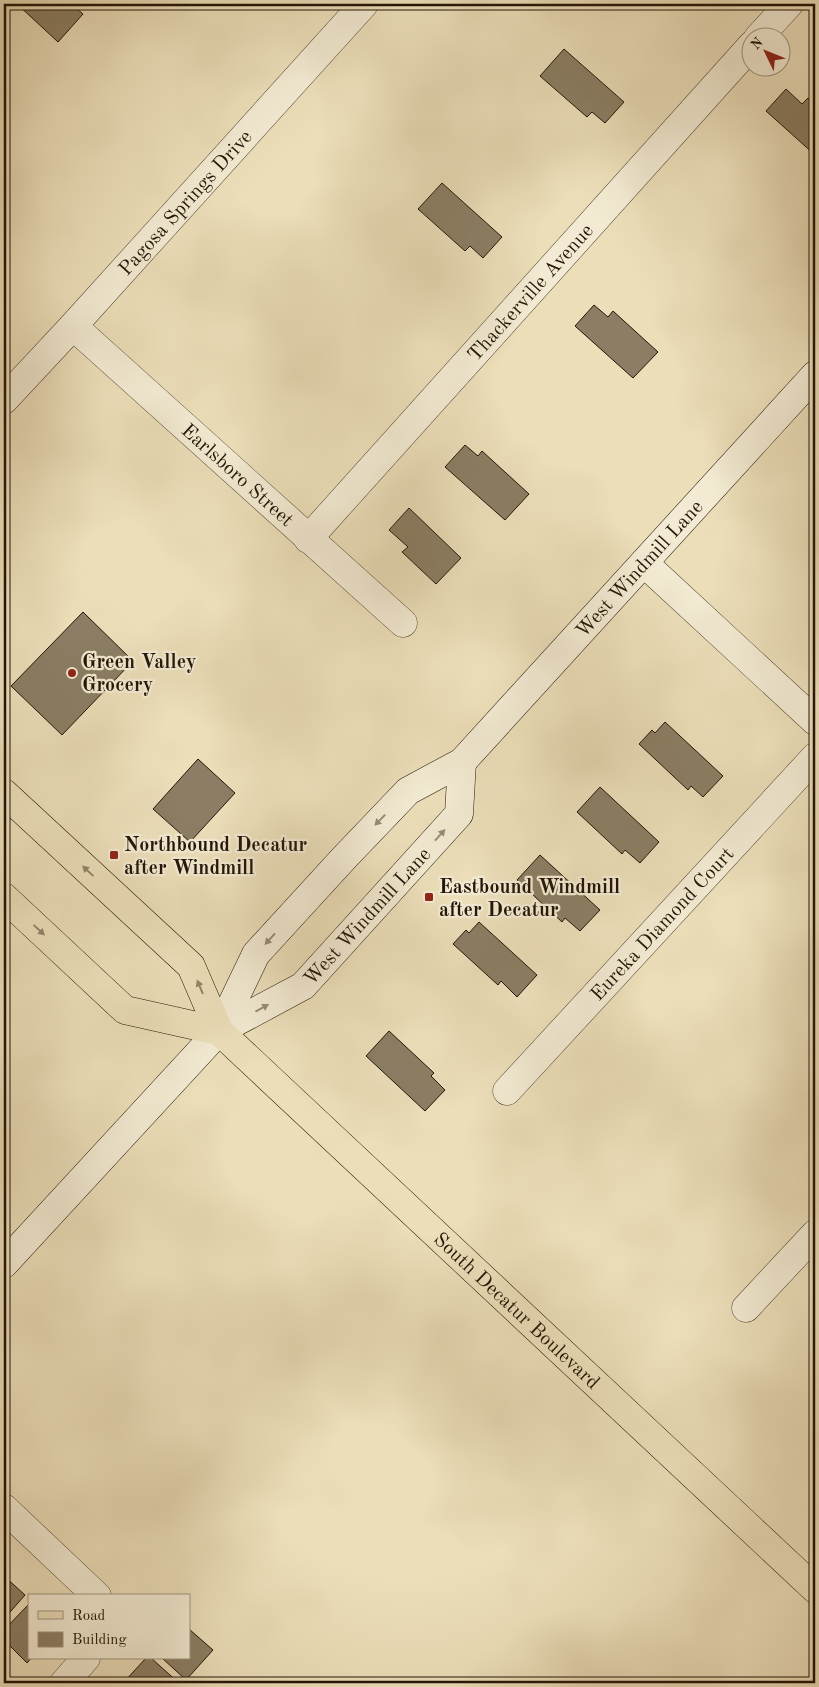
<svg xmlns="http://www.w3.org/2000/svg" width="819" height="1687" viewBox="0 0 819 1687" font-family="'Old Standard TT',serif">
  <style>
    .building { fill: #8b7e64; stroke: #231507 }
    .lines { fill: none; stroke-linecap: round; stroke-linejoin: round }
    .street-casing { stroke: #554734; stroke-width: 29 }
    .secondary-casing { stroke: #231507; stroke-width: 29 }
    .primary-casing { stroke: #231507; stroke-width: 29 }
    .street { stroke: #f2ead2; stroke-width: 28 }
    .secondary { stroke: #f2ead2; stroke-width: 28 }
    .primary { stroke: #ebdeb9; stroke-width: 28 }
    .oneway { fill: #958a77 }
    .oneway2 { fill: #918469 }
    .poi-dot { fill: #8f2418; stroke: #f2ead2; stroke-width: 2 }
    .labels { text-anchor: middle; stroke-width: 4.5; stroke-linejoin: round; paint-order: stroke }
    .street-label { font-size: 20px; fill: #231507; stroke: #f2ead2 }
    .poi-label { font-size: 20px; font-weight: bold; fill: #231507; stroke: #f2ead2; text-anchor: start }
  </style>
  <rect width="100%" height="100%" fill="#ebdeb9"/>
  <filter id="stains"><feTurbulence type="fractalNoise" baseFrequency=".004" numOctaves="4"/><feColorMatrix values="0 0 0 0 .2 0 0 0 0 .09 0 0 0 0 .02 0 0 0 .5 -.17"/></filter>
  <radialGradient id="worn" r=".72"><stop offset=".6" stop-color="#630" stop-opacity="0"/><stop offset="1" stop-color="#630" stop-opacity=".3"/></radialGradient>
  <g class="building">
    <polygon points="17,4 71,4 83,14 58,42"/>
    <polygon points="564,49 624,102 605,123 592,112 587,117 540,76"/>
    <polygon points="786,89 802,104 808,98 815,104 815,155 766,111"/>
    <polygon points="442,183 502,237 483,258 470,246 465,251 418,209"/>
    <polygon points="594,305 608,317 613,311 658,352 633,378 575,326"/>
    <polygon points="465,445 478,456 482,451 529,494 505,520 445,467"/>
    <polygon points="409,508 461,558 436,584 402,552 408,547 389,530"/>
    <polygon points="83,612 133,661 62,735 11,686"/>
    <polygon points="665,722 723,776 703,797 691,786 688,790 639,744 652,730 655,733"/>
    <polygon points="198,759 235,793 190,842 153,809"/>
    <polygon points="600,787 659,842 640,863 625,850 622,854 577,812"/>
    <polygon points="540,855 600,910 580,931 565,918 562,922 517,880"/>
    <polygon points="479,922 537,975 517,997 501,981 498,985 453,944 466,930 469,933"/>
    <polygon points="389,1031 434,1073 431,1076 445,1090 425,1111 366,1056"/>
    <polygon points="4,1576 25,1595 4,1619"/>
    <polygon points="29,1604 29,1658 31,1658 27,1663 4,1640 4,1630"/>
    <polygon points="189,1629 213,1650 186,1680 162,1658 189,1658"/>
    <polygon points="146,1658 151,1658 179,1683 123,1683"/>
  </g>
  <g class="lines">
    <defs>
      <g id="street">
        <polyline points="758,38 789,4"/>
        <path id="s1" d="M73,326L403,623"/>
        <path id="s2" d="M4,400L73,326L364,4"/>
        <path id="s3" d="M308,539L752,45"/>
        <polyline points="644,563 815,721"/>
        <path id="s4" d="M507,1091L815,757"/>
        <polyline points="746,1308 815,1234"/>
        <polyline points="4,1508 97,1596"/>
        <polyline points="64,1683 86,1658"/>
      </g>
      <g id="secondary">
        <path id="s5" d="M219,1031L303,986L459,814L462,762"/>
        <path id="s6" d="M4,1264L219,1031L256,954L344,858L408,791L462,762L815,375"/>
      </g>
      <g id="primary">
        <path id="s7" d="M4,793L191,966L219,1031L815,1589"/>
        <polyline points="4,897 125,1010 219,1031"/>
      </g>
    </defs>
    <use href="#street" class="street-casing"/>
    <use href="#secondary" class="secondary-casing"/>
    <use href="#primary" class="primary-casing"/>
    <use href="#street" class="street"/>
    <use href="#secondary" class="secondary"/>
    <use href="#primary" class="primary"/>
  </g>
  <defs><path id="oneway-solid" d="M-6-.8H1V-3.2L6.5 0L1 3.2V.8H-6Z" transform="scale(1.25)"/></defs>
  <g class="oneway">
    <use href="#oneway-solid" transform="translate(380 820) rotate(134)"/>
    <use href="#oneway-solid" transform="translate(440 835) rotate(-48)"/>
    <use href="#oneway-solid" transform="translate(270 939) rotate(132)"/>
    <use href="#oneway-solid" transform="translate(262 1008) rotate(-29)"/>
  </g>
  <g class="oneway2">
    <use href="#oneway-solid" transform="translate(88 871) rotate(-137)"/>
    <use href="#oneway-solid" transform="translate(39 930) rotate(43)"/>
    <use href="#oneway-solid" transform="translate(200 987) rotate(-113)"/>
  </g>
  <g class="poi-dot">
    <circle cx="72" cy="673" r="5"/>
    <rect x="109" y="850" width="10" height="10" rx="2.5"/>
    <rect x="424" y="892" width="10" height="10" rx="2.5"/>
  </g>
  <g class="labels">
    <g class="street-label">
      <text dy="7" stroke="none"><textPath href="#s2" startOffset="268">Pagosa Springs Drive</textPath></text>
      <text dy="7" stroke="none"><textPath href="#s3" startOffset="332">Thackerville Avenue</textPath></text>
      <text dy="7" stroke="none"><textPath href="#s1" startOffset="222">Earlsboro Street</textPath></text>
      <text dy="7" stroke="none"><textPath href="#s6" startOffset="949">West Windmill Lane</textPath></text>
      <text dy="7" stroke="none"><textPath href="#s5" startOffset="190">West Windmill Lane</textPath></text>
      <text dy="7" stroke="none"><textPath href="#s4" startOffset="228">Eureka Diamond Court</textPath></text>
      <text dy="7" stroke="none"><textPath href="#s7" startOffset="734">South Decatur Boulevard</textPath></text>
    </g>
    <g class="poi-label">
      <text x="82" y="668">Green Valley<tspan x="82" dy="23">Grocery</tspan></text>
      <text x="124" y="851">Northbound Decatur<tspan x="124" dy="23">after Windmill</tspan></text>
      <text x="439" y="893">Eastbound Windmill<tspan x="439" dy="23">after Decatur</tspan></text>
    </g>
  </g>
  <rect width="819" height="1687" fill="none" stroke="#ebdeb9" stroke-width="20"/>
  <rect x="5" y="5" width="809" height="1677" fill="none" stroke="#231507" stroke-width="2.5"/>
  <rect x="10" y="10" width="799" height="1667" fill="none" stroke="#231507"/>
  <rect x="28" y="1594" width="162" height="65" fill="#f2ead2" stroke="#9f9581"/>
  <rect x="38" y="1611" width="25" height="8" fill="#ebdeb9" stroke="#9f9581"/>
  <text x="72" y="1620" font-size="15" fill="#231507">Road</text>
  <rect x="38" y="1632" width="25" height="15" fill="#8b7e64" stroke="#9f9581"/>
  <text x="72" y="1644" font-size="15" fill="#231507">Building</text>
  <g transform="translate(766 52) rotate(313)"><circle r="24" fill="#f2ead2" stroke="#9f9581"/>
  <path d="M0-4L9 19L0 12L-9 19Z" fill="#8f2418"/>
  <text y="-8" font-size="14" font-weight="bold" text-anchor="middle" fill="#231507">N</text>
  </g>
  <rect width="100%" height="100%" filter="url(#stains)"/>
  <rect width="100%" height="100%" fill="url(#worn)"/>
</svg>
